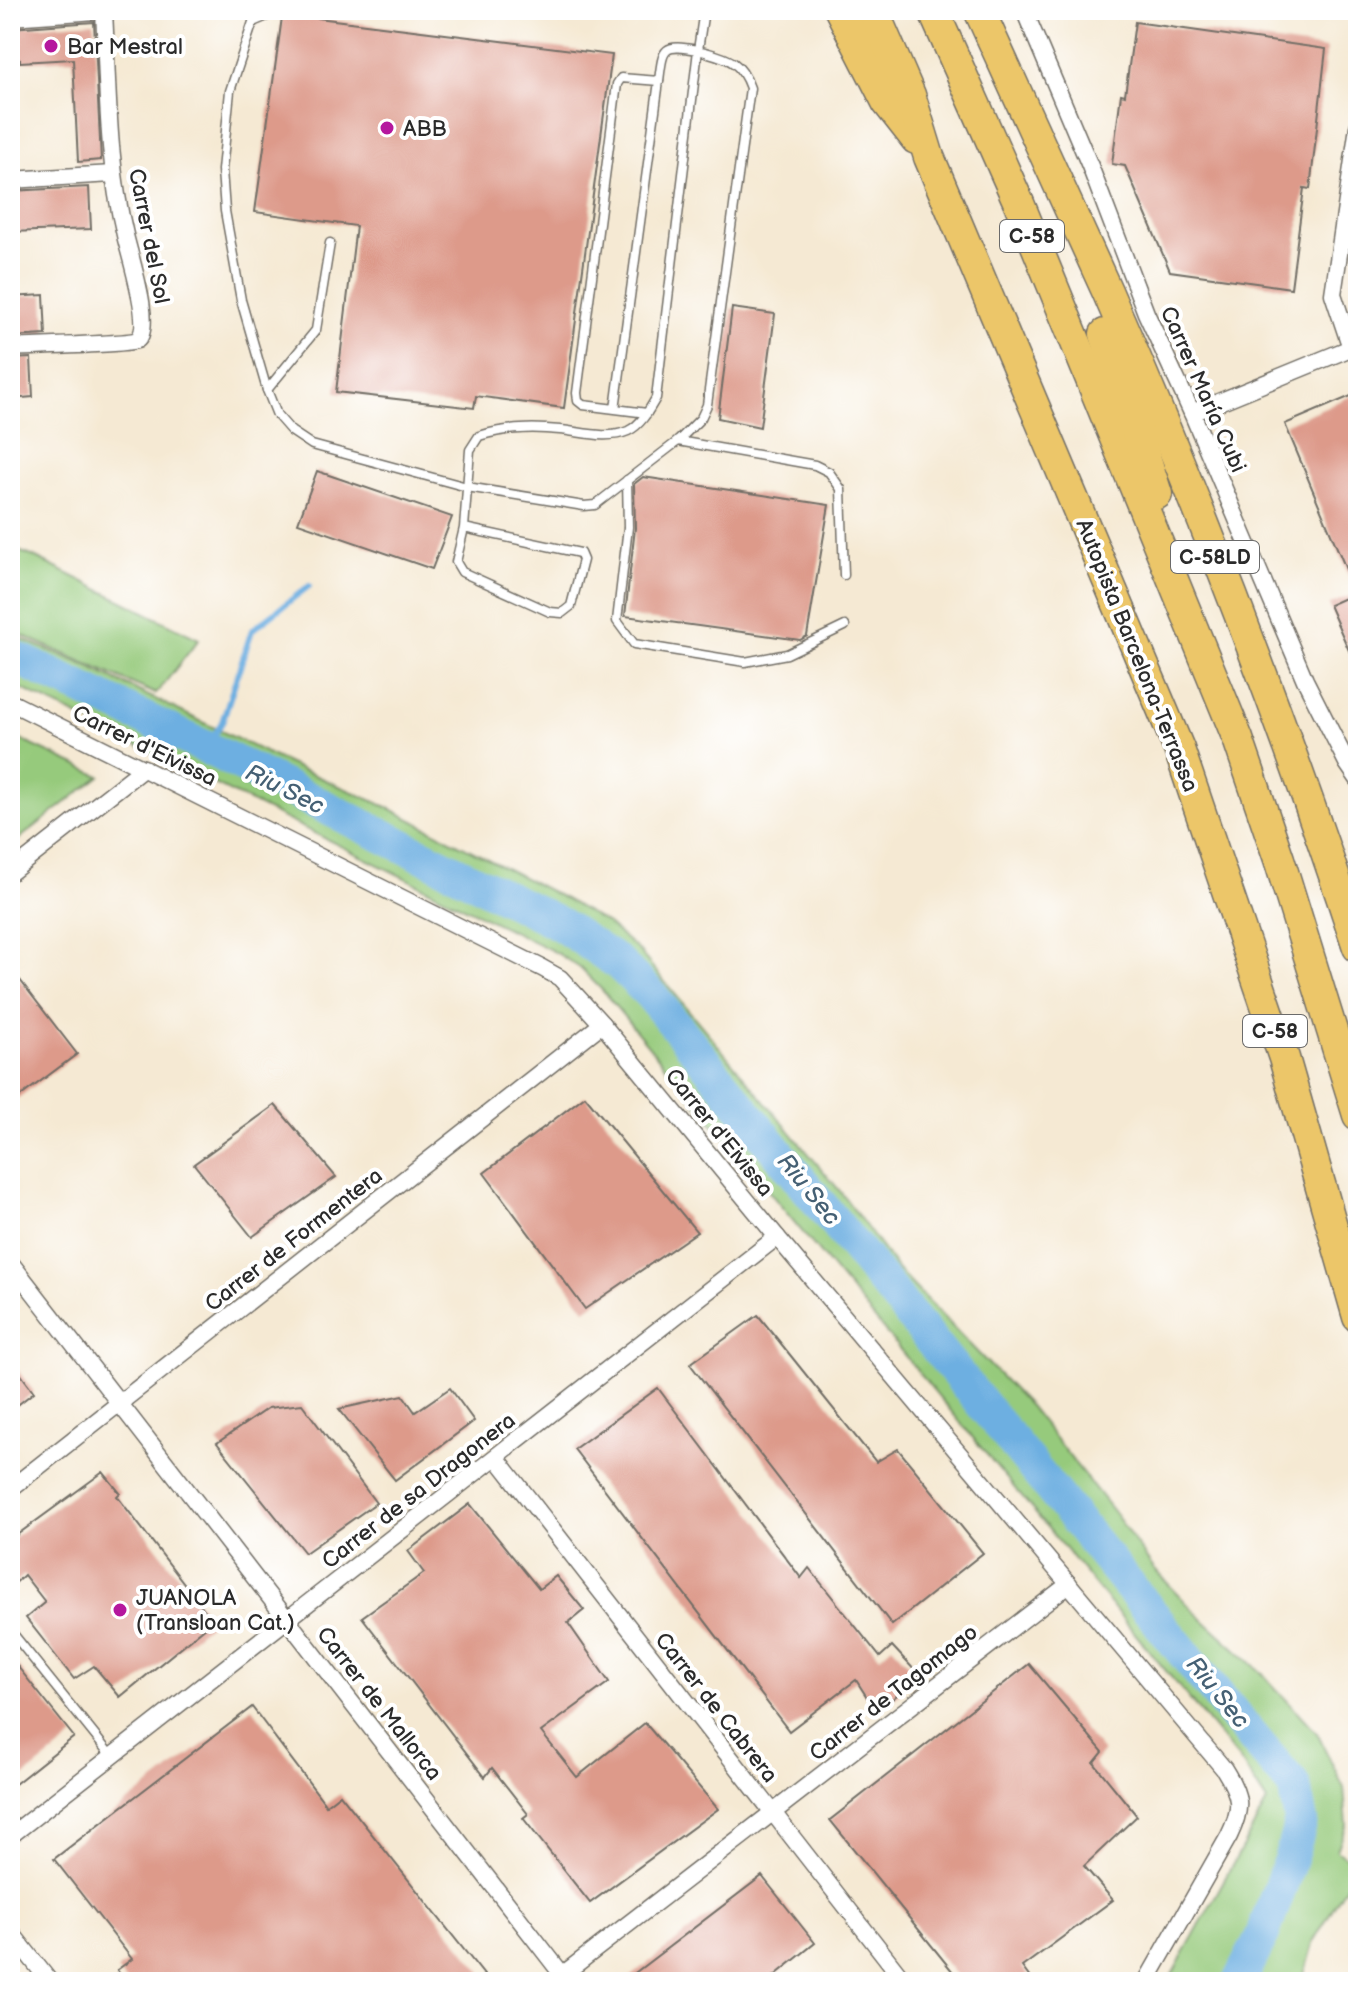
<svg xmlns="http://www.w3.org/2000/svg" width="1368" height="1992" viewBox="0 0 1368 1992" font-family="'Balsamiq Sans',sans-serif">
  <style>
    .green { fill: #96ca7b; stroke: #607a53; stroke-width: 2 }
    .lines { fill: none; stroke-linecap: round; stroke-linejoin: round }
    .stream { stroke: #6dafe1; stroke-width: 6 }
    .river { stroke: #6dafe1; stroke-width: 34 }
    .building { fill: #dd9a8a }
    .lane-casing { stroke: #726e66; stroke-width: 11 }
    .street-casing { stroke: #726e66; stroke-width: 19 }
    .highway-casing { stroke: #726e66; stroke-width: 33 }
    .lane { stroke: #fff; stroke-width: 8 }
    .street { stroke: #fff; stroke-width: 16 }
    .highway { stroke: #ecc669; stroke-width: 30 }
    .poi-dot { fill: #b5179e; stroke: #fff; stroke-width: 3 }
    .labels { text-anchor: middle; stroke-width: 8; stroke-linejoin: round; paint-order: stroke }
    .shield { fill: #fff; stroke: #6b6b6b; stroke-width: 2 }
    .shield-label { font-size: 20px; font-weight: bold; fill: #2b2b2b }
    .poi-label { font-size: 22px; fill: #2b2b2b; stroke: #fff; text-anchor: start }
    .street-label { font-size: 22px; fill: #2b2b2b; stroke: #fff }
    .water-label { font-size: 24px; font-style: italic; fill: #456074; stroke: #fff }
  </style>
  <rect width="100%" height="100%" fill="#fff"/>
  <filter id="ink" filterUnits="userSpaceOnUse"><feTurbulence type="fractalNoise" baseFrequency=".0125" numOctaves="2"/><feDisplacementMap in="SourceGraphic" scale="16" xChannelSelector="R" yChannelSelector="G"/><feConvolveMatrix kernelMatrix="1 2 1 2 8 2 1 2 1" color-interpolation-filters="sRGB"/></filter>
  <filter id="wash" filterUnits="userSpaceOnUse"><feTurbulence type="fractalNoise" baseFrequency=".006" numOctaves="4" result="noise"/><feDisplacementMap in="SourceGraphic" scale="32" xChannelSelector="R" yChannelSelector="G"/><feGaussianBlur stdDeviation="1.8" result="paint"/><feColorMatrix in="noise" values="0 0 0 0 0 0 0 0 0 0 0 0 0 0 0 0 0 1.4 0 .05"/><feComposite in="paint" operator="in"/></filter>
  <g filter="url(#wash)">
    <rect width="100%" height="100%" fill="#f5e9d3"/>
    <g class="green">
      <polygon points="10,548 32,556 199,639 156,694 10,630"/>
      <polygon points="10,634 85,665 289,764 387,807 565,899 606,923 638,950 840,1191 898,1270 1030,1407 1116,1515 1154,1569 1195,1612 1260,1671 1317,1733 1344,1788 1347,1825 1337,1850 1358,1866 1314,1940 1302,1982 1168,1982 1267,1802 1239,1759 602,990 580,968 555,952 10,683"/>
      <polygon points="10,735 100,776 10,846"/>
    </g>
    <g class="lines">
      <polyline class="stream" points="207,748 222,722 252,630 309,586"/>
      <polyline class="river" points="10,655 207,748 560,924 617,962 650,994 1233,1714 1294,1786 1301,1821 1290,1860 1262,1936 1239,1982"/>
    </g>
    <g id="blocks">
      <g class="building">
        <polygon points="286,14 612,55 564,408 476,396 474,408 336,392 356,226 255,212 282,17"/>
        <polygon points="94,22 101,160 78,162 73,59 20,62 20,59 10,59 10,28"/>
        <polygon points="1135,22 1326,49 1310,189 1304,188 1291,288 1170,271 1125,166 1112,164 1121,94 1125,95"/>
        <polygon points="89,187 91,229 10,232 10,191"/>
        <polygon points="44,295 46,335 10,337 10,297"/>
        <polygon points="732,308 775,314 760,427 718,418"/>
        <polygon points="31,358 33,397 10,399 10,359"/>
        <polygon points="1358,393 1358,671 1329,605 1356,593 1285,424"/>
        <polygon points="317,471 452,517 432,569 298,523"/>
        <polygon points="643,477 829,505 807,636 800,640 625,616 635,528 634,484"/>
        <polygon points="10,967 77,1054 10,1104"/>
        <polygon points="585,1096 697,1232 585,1309 484,1173"/>
        <polygon points="275,1105 336,1177 252,1237 194,1164"/>
        <polygon points="758,1315 876,1462 898,1449 983,1553 892,1625 690,1364"/>
        <polygon points="10,1360 34,1392 10,1411"/>
        <polygon points="450,1388 474,1421 395,1480 339,1409 403,1395 415,1412"/>
        <polygon points="658,1388 801,1578 809,1568 880,1657 892,1646 919,1675 877,1713 856,1680 789,1731 574,1449"/>
        <polygon points="302,1404 376,1503 305,1553 217,1443 268,1408"/>
        <polygon points="103,1472 120,1493 117,1496 213,1621 120,1697 94,1666 74,1679 26,1618 45,1602 24,1575 10,1588 10,1540"/>
        <polygon points="470,1504 539,1589 556,1576 584,1610 568,1623 609,1682 541,1732 577,1777 645,1723 718,1809 590,1903 523,1818 528,1814 492,1768 485,1777 362,1617 424,1573 408,1551"/>
        <polygon points="10,1657 74,1737 10,1788"/>
        <polygon points="1029,1664 1103,1752 1094,1763 1137,1816 1084,1866 1113,1900 1022,1967 1033,1982 961,1982 830,1820"/>
        <polygon points="252,1707 326,1805 340,1794 484,1975 474,1982 126,1982 117,1970 132,1959 54,1859"/>
        <polygon points="762,1876 815,1943 767,1982 623,1982"/>
      </g>
    </g>
  </g>
  <g filter="url(#ink)">
    <use href="#blocks" fill-opacity="0" stroke="#726e66" stroke-width="2"/>
    <g class="lines">
      <defs>
        <g id="lane">
          <path d="M281,10L253,22L230,91L222,170L225,211L241,300L267,390L277,415L291,431L312,445L467,487L584,506L595,505L678,441L701,418L707,405L750,88C740,59 726,58 698,50L704,10"/>
          <polyline points="267,390 316,330 330,243"/>
          <polyline points="615,409 659,81 621,78 617,84 577,393 578,401 583,405 647,413"/>
          <polyline points="678,441 815,465 829,472 841,489 844,575"/>
          <polyline points="627,480 628,527 617,621 634,644 745,662 787,654 845,626"/>
          <path d="M464,528L580,553L583,560L571,606L562,613L550,612L462,572L456,562L464,528L470,450L479,436C505,428 533,427 560,430C582,432 607,440 628,431C641,425 649,410 656,398L698,50C663,44 663,47 659,81"/>
          <polyline points="10,1630 112,1757"/>
        </g>
        <g id="street">
          <polyline points="1024,10 1090,166 1146,313 1192,413 1305,680 1347,763 1358,779"/>
          <polyline points="10,17 112,10"/>
          <polyline points="10,180 113,174"/>
          <path d="M10,348C27,347 130,344 137,340C154,328 129,254 125,235C107,162 108,86 104,11"/>
          <polyline points="1351,348 1333,294 1358,127"/>
          <polyline points="1192,413 1358,345"/>
          <path d="M10,702L542,968L560,978L602,1024L777,1237L1224,1769C1241,1796 1243,1807 1229,1836L1146,1982"/>
          <polyline points="10,873 144,768"/>
          <polyline points="10,1262 568,1982"/>
          <polyline points="496,1457 905,1982"/>
          <polyline points="10,1489 602,1024"/>
          <polyline points="10,1836 777,1237"/>
          <polyline points="10,1931 50,1982"/>
          <polyline points="553,1982 1069,1584"/>
        </g>
        <g id="highway">
          <polyline points="840,10 887,102 916,139"/>
          <polyline points="873,10 910,95 929,157 1179,749 1284,1058 1358,1317"/>
          <polyline points="933,10 1018,201 1238,739 1279,859 1358,1115"/>
          <path d="M979,10C1021,104 1065,197 1107,291C1200,505 1285,725 1358,947"/>
          <polyline points="1105,334 1157,494"/>
        </g>
      </defs>
      <use href="#lane" class="lane-casing"/>
      <use href="#street" class="street-casing"/>
      <use href="#highway" class="highway-casing"/>
      <use href="#lane" class="lane"/>
      <use href="#street" class="street"/>
      <use href="#highway" class="highway"/>
    </g>
  </g>
  <g class="poi-dot">
    <circle cx="51" cy="46" r="8"/>
    <circle cx="387" cy="128" r="8"/>
    <circle cx="120" cy="1610" r="8"/>
  </g>
  <g class="labels">
    <g class="shield">
      <rect x="1000" y="220" width="64" height="32" rx="6"/>
      <rect x="1171" y="541" width="88" height="32" rx="6"/>
      <rect x="1243" y="1015" width="64" height="32" rx="6"/>
    </g>
    <g class="shield-label">
      <text x="1032" y="243">C-58</text>
      <text x="1215" y="564">C-58LD</text>
      <text x="1275" y="1038">C-58</text>
    </g>
    <g class="poi-label">
      <text x="67" y="54">Bar Mestral</text>
      <text x="403" y="136">ABB</text>
      <text x="136" y="1605">JUANOLA<tspan x="136" dy="25">(Transloan Cat.)</tspan></text>
    </g>
    <g class="street-label">
      <text transform="translate(150 236) rotate(79)" y="8">Carrer del Sol</text>
      <text transform="translate(1204 389) rotate(66)" y="8">Carrer María Cubi</text>
      <text transform="translate(1138 655) rotate(68)" y="8">Autopista Barcelona-Terrassa</text>
      <text transform="translate(145 745) rotate(26)" y="8">Carrer d'Eivissa</text>
      <text transform="translate(720 1132) rotate(51)" y="8">Carrer d'Eivissa</text>
      <text transform="translate(293 1239) rotate(-38)" y="8">Carrer de Formentera</text>
      <text transform="translate(418 1490) rotate(-38)" y="8">Carrer de sa Dragonera</text>
      <text transform="translate(893 1692) rotate(-38)" y="8">Carrer de Tagomago</text>
      <text transform="translate(380 1703) rotate(52)" y="8">Carrer de Mallorca</text>
      <text transform="translate(717 1707) rotate(52)" y="8">Carrer de Cabrera</text>
    </g>
    <g class="water-label">
      <text transform="translate(285 789) rotate(26)" y="8">Riu Sec</text>
      <text transform="translate(809 1189) rotate(51)" y="8">Riu Sec</text>
      <text transform="translate(1218 1692) rotate(51)" y="8">Riu Sec</text>
    </g>
  </g>
  <rect width="1368" height="1992" fill="none" stroke="#fff" stroke-width="40"/>
</svg>
